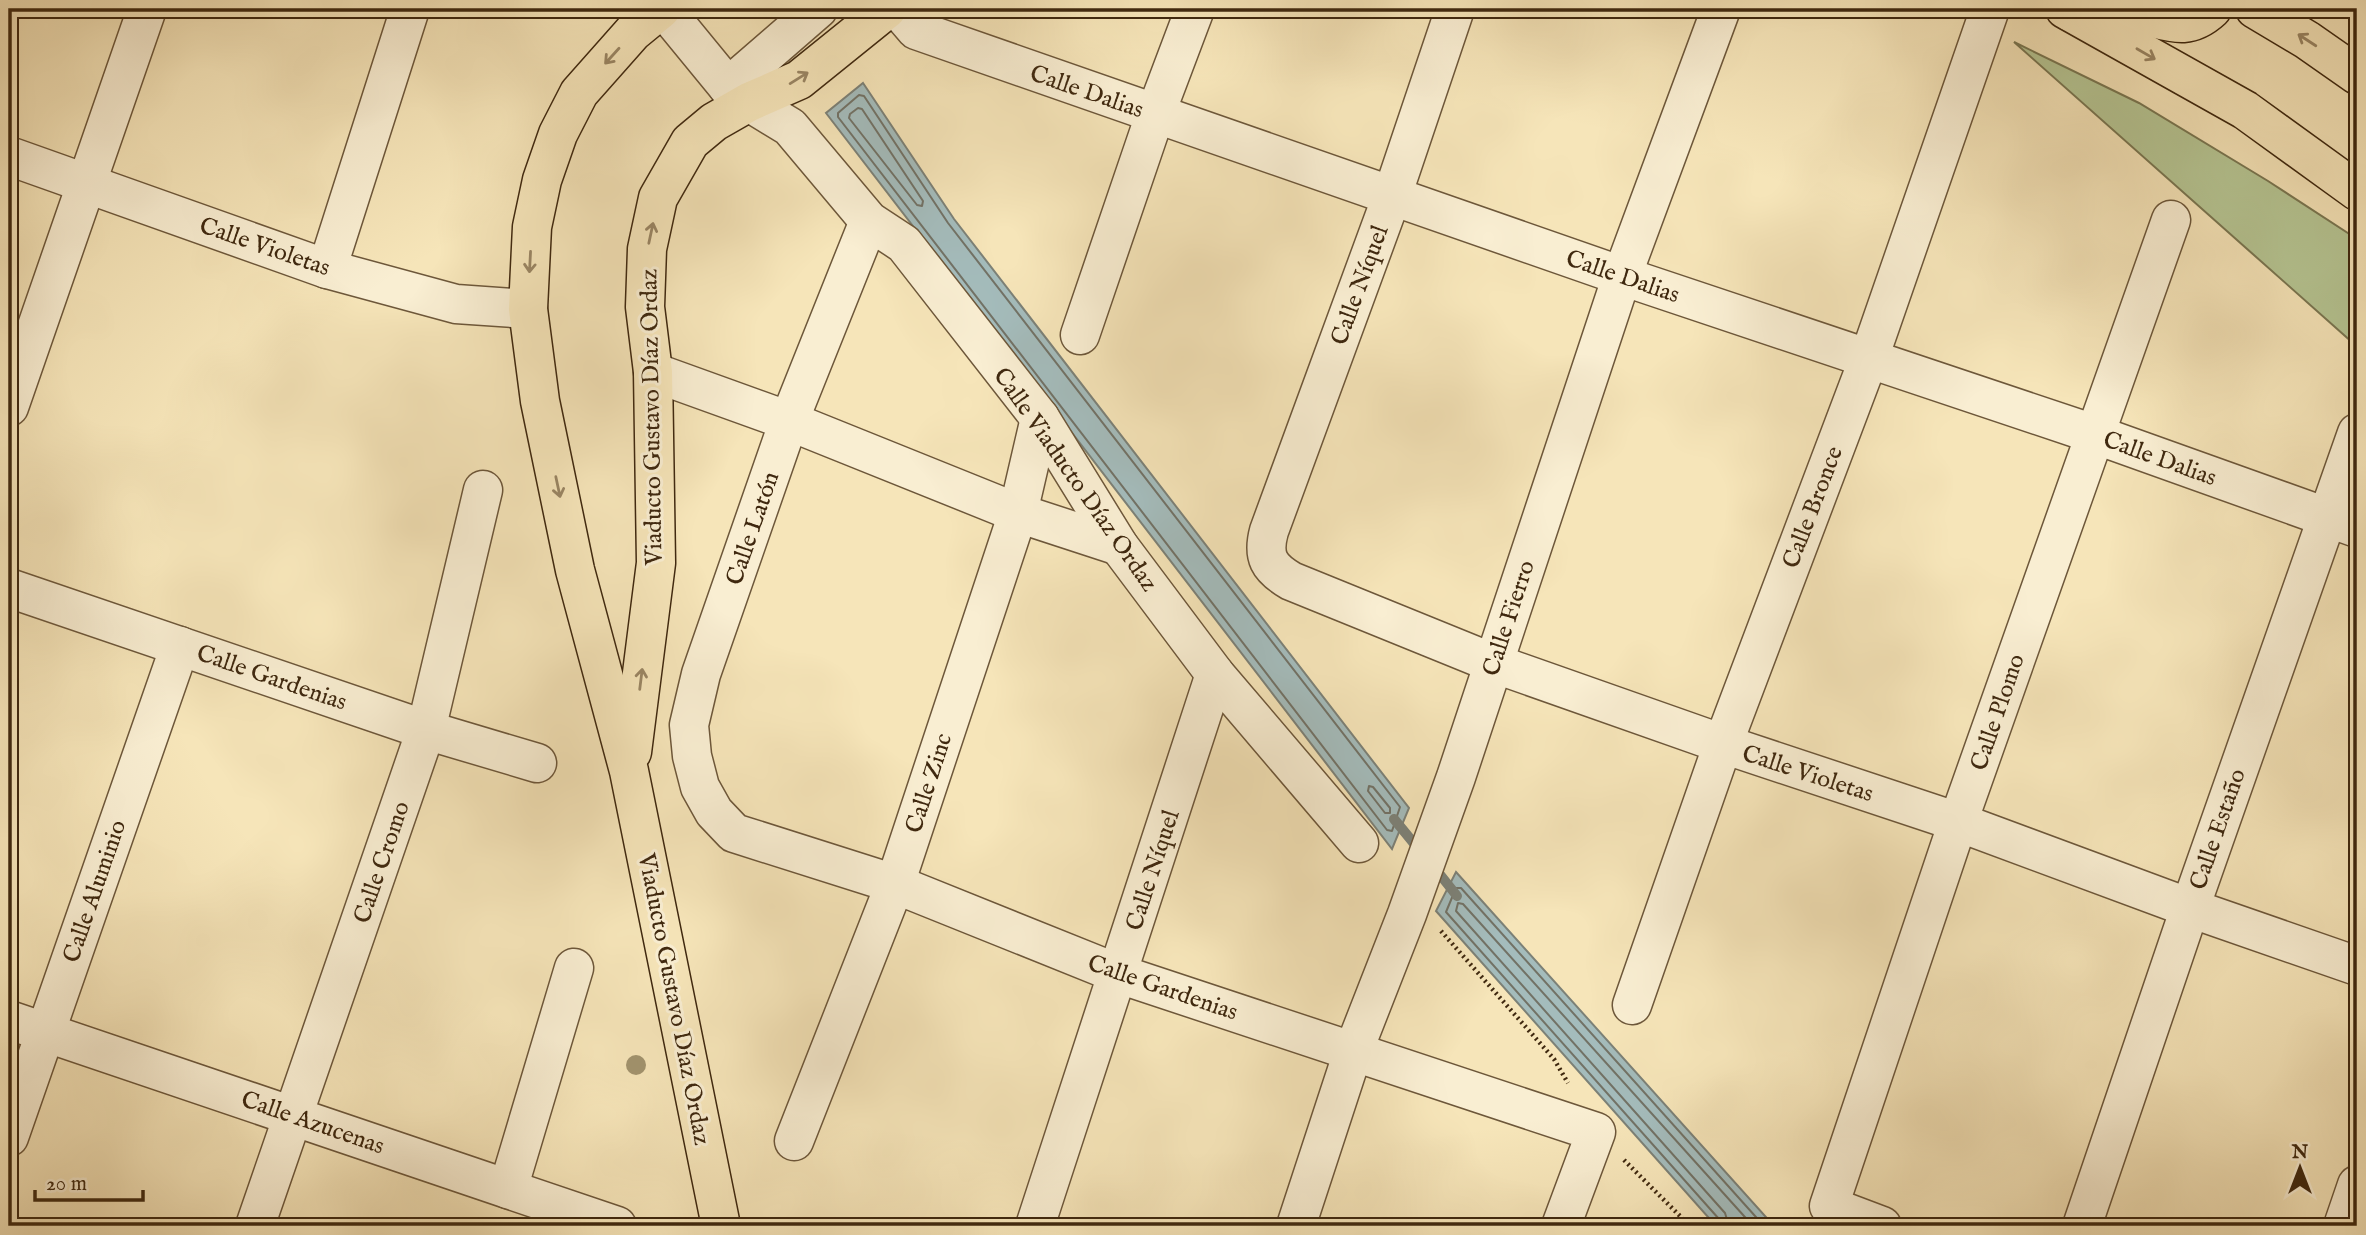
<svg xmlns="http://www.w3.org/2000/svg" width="2366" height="1235" viewBox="0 0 2366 1235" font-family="'IM FELL English',serif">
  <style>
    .green { fill: #b6c694; stroke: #7a7752; stroke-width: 2 }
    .water { fill: #a4bcbc; stroke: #7c8177; stroke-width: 2 }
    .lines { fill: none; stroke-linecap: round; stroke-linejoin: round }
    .shore { stroke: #727266; stroke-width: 2 }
    .stream { stroke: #7c8177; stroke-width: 10 }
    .minor-casing { stroke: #6d573a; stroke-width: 41 }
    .tertiary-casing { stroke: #6d573a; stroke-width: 41 }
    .primary-casing { stroke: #3f280f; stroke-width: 41 }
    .trunk-casing { stroke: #3f280f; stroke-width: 41 }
    .path { stroke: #3f280f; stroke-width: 4.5; stroke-dasharray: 2 3.5; stroke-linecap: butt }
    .minor { stroke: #f9eed2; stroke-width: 38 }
    .tertiary { stroke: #f9eed2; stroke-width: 38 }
    .primary { stroke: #f6e5b9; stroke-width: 38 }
    .trunk { stroke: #f6e5b9; stroke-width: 38 }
    .tree { fill: #a2936e }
    .oneway { stroke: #9a8664 }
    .labels { text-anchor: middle; stroke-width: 6; stroke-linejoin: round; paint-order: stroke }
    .street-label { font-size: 24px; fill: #3f280f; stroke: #f9eed2 }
  </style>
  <rect width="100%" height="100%" fill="#f6e5b9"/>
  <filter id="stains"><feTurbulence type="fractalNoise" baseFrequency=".00286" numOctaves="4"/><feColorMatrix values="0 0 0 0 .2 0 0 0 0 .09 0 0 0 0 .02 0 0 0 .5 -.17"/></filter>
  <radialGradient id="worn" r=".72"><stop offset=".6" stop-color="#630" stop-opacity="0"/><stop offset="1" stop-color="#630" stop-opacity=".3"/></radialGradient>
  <polygon class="green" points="2014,42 2139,103 2268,181 2357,239 2357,333 2353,343"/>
  <g class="water">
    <polygon points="863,83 954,219 1409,808 1392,849 826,113"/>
    <polygon points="1456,872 1774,1226 1716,1226 1436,911"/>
  </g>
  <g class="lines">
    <g class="shore">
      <polygon points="859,95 864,96 948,223 1400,807 1392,831 1387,830 838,117 838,113"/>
      <polygon points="858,108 862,109 923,201 922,206 917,205 849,118 850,114"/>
      <polygon points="1369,786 1373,787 1390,808 1390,813 1385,813 1368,791"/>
      <polyline points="1721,1226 1719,1219 1446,912 1456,888 1461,888 1764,1226"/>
      <polyline points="1729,1226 1725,1213 1456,911 1458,903 1463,904 1753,1226"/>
    </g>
    <g class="stream">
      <polyline points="1394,819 1421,852"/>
      <polyline points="1434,867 1457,896"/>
    </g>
    <defs>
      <g id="minor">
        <polyline points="898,9 916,30 1622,276 2094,434 2357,528"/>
        <path d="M1455,9L1392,196L1269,531C1262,557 1269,568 1291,581L1493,663L1723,744L1958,822L2190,908L2357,966"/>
        <polyline points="728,87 818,9"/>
        <polyline points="749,102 790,127 869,221 904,244 1040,418 1119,546 1215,674 1359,843"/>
        <polyline points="9,156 327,269 456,304 528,309"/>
        <polyline points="869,221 789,421 701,674 689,725 692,756 700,787 714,812 734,833 895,884 1119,974 1596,1132 1561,1226"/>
        <polyline points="327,269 410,9"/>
        <polyline points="1080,335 1155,115 1195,9"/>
        <polyline points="653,372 789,421 1018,513 1119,546"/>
        <polyline points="9,407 147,9"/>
        <polyline points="9,588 426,730 537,763"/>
        <polyline points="1632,1005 1723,744 1869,358 1990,9"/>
        <polyline points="9,1137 180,646"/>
        <polyline points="794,1141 895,884 1018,513 1040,418"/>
        <polyline points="508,1189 574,968"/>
        <polyline points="255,1226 426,730 483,490"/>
        <polyline points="1035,1226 1215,674"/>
        <polyline points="1296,1226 1353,1052 1407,914 1456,777 1622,276 1721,9"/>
        <polyline points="1882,1226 1829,1206 1958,822 2171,220"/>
        <polyline points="2082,1226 2190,908 2357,433"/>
        <polyline points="2343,1226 2357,1185"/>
      </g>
      <g id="tertiary">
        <polyline points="664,9 728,87 749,102"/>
        <polyline points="9,1020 617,1226"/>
      </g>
      <g id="primary">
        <polyline points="661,9 633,32 579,93 558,134 542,180 532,227 528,309 540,401 575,570 629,771 721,1226"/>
        <path d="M2071,12C2092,12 2116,10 2136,14C2166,19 2185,34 2212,9"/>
        <polyline points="632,752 656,563 653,372 645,307 647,249 658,198 690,142 714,122 749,102 799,80 887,9"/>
      </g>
      <g id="trunk">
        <polyline points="2065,9 2245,110 2357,191"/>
        <polyline points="2255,9 2307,40 2357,75"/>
      </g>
    </defs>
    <use href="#minor" class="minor-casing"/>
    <use href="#tertiary" class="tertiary-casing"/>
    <use href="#primary" class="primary-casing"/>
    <use href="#trunk" class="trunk-casing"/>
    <g class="path">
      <polyline points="1441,931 1554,1059 1568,1083"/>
      <polyline points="1624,1160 1690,1226"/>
    </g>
    <use href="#minor" class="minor"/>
    <use href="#tertiary" class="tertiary"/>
    <use href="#primary" class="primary"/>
    <use href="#trunk" class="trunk"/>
  </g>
  <circle class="tree" cx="636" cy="1065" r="10"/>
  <defs><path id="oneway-shaft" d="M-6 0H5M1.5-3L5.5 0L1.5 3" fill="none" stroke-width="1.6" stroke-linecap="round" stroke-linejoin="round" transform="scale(1.75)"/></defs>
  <g class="oneway">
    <use href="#oneway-shaft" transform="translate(2307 40) rotate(-147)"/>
    <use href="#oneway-shaft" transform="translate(2146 54) rotate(30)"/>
    <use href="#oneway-shaft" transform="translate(612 56) rotate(132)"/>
    <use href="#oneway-shaft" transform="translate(799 78) rotate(-32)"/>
    <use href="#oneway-shaft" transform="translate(651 233) rotate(-78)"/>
    <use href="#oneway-shaft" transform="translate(530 262) rotate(93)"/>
    <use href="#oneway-shaft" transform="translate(558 487) rotate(78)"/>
    <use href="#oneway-shaft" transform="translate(641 679) rotate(-83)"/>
  </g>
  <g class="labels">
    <g class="street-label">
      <text transform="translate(1087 91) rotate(19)" y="8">Calle Dalias</text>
      <text transform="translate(265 246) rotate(19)" y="8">Calle Violetas</text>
      <text transform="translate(1623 276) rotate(19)" y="8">Calle Dalias</text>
      <text transform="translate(1359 285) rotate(-70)" y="8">Calle Níquel</text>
      <text transform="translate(651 417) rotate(-91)" y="8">Viaducto Gustavo Díaz Ordaz</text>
      <text transform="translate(2160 458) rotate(20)" y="8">Calle Dalias</text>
      <text transform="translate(1076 479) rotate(55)" y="8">Calle Viaducto Díaz Ordaz</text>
      <text transform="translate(1812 507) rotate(-69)" y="8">Calle Bronce</text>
      <text transform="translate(752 528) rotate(-71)" y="8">Calle Latón</text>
      <text transform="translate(1508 618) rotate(-72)" y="8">Calle Fierro</text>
      <text transform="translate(272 677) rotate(19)" y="8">Calle Gardenias</text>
      <text transform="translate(1997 712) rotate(-71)" y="8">Calle Plomo</text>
      <text transform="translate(1808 773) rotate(18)" y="8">Calle Violetas</text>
      <text transform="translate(928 783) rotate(-72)" y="8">Calle Zinc</text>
      <text transform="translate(2217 829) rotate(-71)" y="8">Calle Estaño</text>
      <text transform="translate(381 862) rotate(-71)" y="8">Calle Cromo</text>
      <text transform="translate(1152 870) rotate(-72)" y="8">Calle Níquel</text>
      <text transform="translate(94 891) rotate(-71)" y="8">Calle Aluminio</text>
      <text transform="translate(1163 987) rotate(19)" y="8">Calle Gardenias</text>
      <text transform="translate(675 999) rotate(79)" y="8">Viaducto Gustavo Díaz Ordaz</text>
      <text transform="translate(313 1122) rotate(19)" y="8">Calle Azucenas</text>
    </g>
  </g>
  <rect width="2366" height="1235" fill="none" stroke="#f6e5b9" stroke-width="35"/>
  <rect x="10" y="10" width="2345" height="1214" fill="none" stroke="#3f280f" stroke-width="3.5"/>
  <rect x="18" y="18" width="2331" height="1200" fill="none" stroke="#3f280f" stroke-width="2"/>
  <g transform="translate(2300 1168)" stroke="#f9eed2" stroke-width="5" paint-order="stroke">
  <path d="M0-5L12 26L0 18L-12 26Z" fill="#3f280f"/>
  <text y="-10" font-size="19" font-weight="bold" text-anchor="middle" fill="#3f280f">N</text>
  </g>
  <path d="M35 1190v10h108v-10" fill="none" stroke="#3f280f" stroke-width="3.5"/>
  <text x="46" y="1190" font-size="21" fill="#3f280f" stroke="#f9eed2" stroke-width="5" paint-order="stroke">20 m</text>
  <rect width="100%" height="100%" filter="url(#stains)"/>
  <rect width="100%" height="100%" fill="url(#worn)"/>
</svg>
